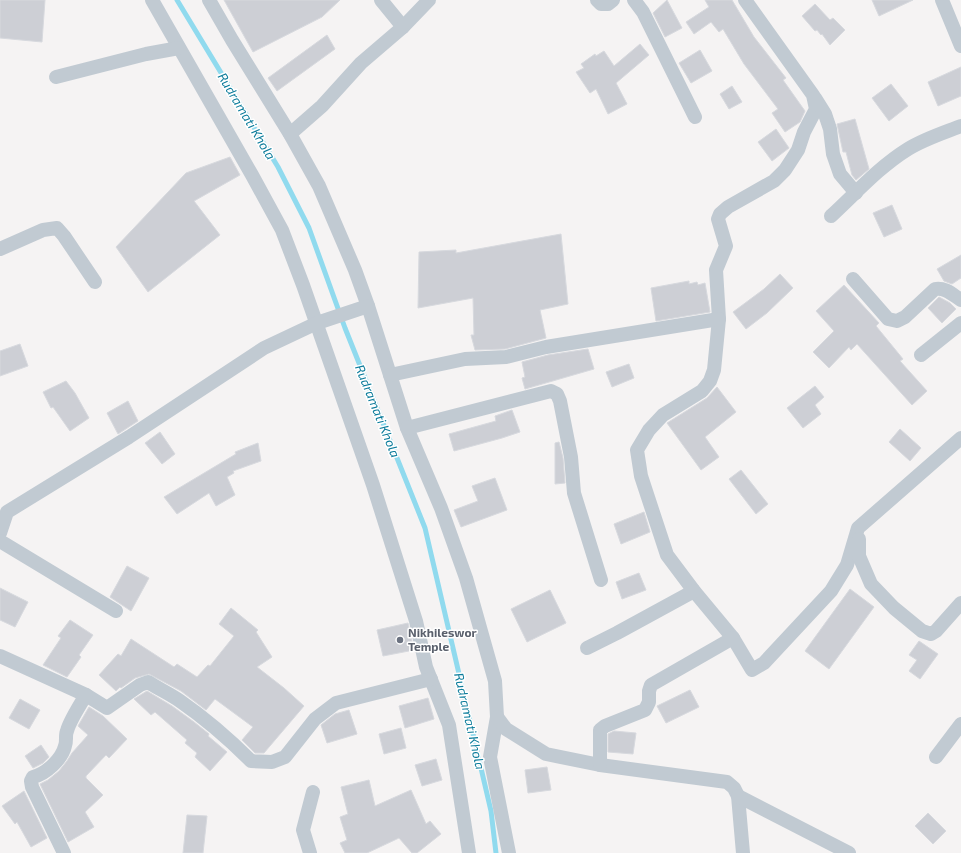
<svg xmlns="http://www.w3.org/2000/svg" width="961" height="853" viewBox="0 0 961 853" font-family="'Exo 2',sans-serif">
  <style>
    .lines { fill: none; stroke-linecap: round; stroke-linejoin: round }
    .stream { stroke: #90daee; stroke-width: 5 }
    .building { fill: #cdcfd5; stroke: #d7d9de }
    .street { stroke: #c1cad2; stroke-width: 14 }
    .worship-dot { fill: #6b7280; stroke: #fff; stroke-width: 1.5 }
    .labels { text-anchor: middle; stroke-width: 3; stroke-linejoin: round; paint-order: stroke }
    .worship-label { font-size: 12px; font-weight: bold; fill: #5b616d; stroke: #fff; text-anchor: start }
    .water-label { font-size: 13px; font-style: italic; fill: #0c7c9b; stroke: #fff }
  </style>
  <rect width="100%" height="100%" fill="#f5f3f3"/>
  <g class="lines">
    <polyline class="stream" points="177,0 278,167 309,228 345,328 425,528 491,811 496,853"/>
  </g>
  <g class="building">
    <polygon points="0,0 45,0 42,42 0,38"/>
    <polygon points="224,0 340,0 322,17 253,52"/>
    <polygon points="667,0 682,28 665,37 653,13"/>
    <polygon points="705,0 732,0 754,37 786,78 783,80 805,111 800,122 785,132 772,113 778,109 744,64 723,29 719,32 711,22 694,34 686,22 709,7"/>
    <polygon points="872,0 913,0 879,16"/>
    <polygon points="815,4 830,20 833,18 845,30 830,45 822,34 821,35 817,30 815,31 802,16"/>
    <polygon points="327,35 335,49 277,91 268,78"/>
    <polygon points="640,44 649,55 616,83 627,104 608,114 596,89 590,93 576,72 584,68 581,64 595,54 596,56 604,51 614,66"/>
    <polygon points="700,50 712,71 691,83 679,63"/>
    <polygon points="961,67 961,96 938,106 928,82"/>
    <polygon points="891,84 908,106 889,121 872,98"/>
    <polygon points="732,86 742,102 729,109 720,94"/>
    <polygon points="855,119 869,169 856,180 852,175 846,152 843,152 837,124"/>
    <polygon points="776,129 789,148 772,161 758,142"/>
    <polygon points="230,157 240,175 194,201 220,235 148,292 116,247 186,173"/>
    <polygon points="892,205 902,229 884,237 873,213"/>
    <polygon points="561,234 568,304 540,310 546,338 505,349 475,350 471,335 474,335 473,298 418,308 419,252 456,250 456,253"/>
    <polygon points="961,255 961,278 952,284 944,281 937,269"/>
    <polygon points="780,274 793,288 767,313 746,329 733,312 764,289"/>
    <polygon points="689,281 689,284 697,282 698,285 705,283 710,312 656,321 651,288"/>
    <polygon points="844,285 879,323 876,326 903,359 900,361 927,391 912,405 857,344 851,350 849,347 829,368 813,352 834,331 816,311"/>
    <polygon points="939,297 950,303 956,309 942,323 928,308"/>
    <polygon points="20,344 28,366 0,376 0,351"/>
    <polygon points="588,349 594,369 525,389 522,378 525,377 522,362 548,355"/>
    <polygon points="629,364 634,378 612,387 606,372"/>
    <polygon points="66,381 75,393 89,418 70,431 53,407 51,408 43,392"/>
    <polygon points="815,386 824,397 815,405 821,414 803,428 787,408"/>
    <polygon points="717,387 736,412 705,437 719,457 701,470 667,423 707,398"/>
    <polygon points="128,401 138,421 118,434 107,413"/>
    <polygon points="512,410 520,432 502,438 454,451 449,434 496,421 495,416"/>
    <polygon points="900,429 921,448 910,461 889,442"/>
    <polygon points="160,432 175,454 162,464 145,443"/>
    <polygon points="559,442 563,458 565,483 555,484 555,443"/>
    <polygon points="258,443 261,461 233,471 234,473 227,477 235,495 216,506 209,493 177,514 164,497 236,454 235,452"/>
    <polygon points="741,470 768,504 756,514 729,479"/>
    <polygon points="495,478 507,510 461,527 454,510 478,501 472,486"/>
    <polygon points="644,512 650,532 621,544 614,524"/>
    <polygon points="127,566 149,578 131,611 110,597"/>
    <polygon points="639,573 646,590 622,599 616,582"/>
    <polygon points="0,588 28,602 15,627 0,620"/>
    <polygon points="850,589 874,607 829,669 805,651"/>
    <polygon points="550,590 566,623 527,642 511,609"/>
    <polygon points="231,608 258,630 256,632 272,657 257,667 284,688 304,706 264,753 255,753 242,740 253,727 215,699 206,710 181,691 149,674 135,678 121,688 120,687 116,691 99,675 118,654 121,656 131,639 174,667 177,664 197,677 208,665 210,666 234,636 219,624"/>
    <polygon points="70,620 93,635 79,655 81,657 67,677 43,665 61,638 58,636"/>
    <polygon points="408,623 414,650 383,656 377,630"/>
    <polygon points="919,641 938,654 920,679 909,671 917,660 909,655"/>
    <polygon points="690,690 699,707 666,723 657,706"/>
    <polygon points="147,691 172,706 194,722 209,734 208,736 227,752 210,771 195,757 197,753 185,743 187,740 155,712 151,715 134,699"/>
    <polygon points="428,698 434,719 405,728 399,706"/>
    <polygon points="20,699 40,710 29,729 9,718"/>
    <polygon points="89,707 103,716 127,739 109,758 106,755 86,776 86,778 103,795 85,812 94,827 68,842 40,784 48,780 59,771 67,761 72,753 88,735 78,726"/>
    <polygon points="349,710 357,734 327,743 321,725 335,714"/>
    <polygon points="401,728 406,748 384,754 379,734"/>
    <polygon points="614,731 636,733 633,754 608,752 608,734"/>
    <polygon points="41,745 49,757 43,763 33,768 25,756"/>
    <polygon points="436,759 442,780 422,786 415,765"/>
    <polygon points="547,767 551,790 528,793 525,770"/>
    <polygon points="369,780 375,806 411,790 426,824 430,821 441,834 417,853 412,853 399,838 367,853 345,853 340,843 347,840 340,817 348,814 341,787"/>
    <polygon points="24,791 47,838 31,847 17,822 15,824 2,806"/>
    <polygon points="928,813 946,831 933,844 915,826"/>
    <polygon points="187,815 207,816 203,853 183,853"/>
  </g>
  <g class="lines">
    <g class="street">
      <polyline points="152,0 252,175 282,230 303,285 373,485 416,621 426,667 449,725 469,853"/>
      <polyline points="209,0 232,40 290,134 319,186 355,270 368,306 407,428 441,508 466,578 495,681 497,717 490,757 509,853"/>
      <polyline points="381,0 403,27"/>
      <polyline points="597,0 601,4 608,4 613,0"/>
      <polyline points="634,0 643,12 695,117"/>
      <polyline points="745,0 813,95 816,109 804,132 798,150 785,170 774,181 728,207 720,214 718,219 726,246 716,270 719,319 714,370 710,381 702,391 663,415 649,430 637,450 641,476 667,555 694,591 733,638 752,670 764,663 831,591 847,565 858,528 961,438"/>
      <polyline points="942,0 961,46"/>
      <polyline points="56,77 146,54 179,48"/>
      <polyline points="815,98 825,114 830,129 833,154 840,174 856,193"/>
      <polyline points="290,134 322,106 361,63 403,27 429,0"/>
      <path d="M831,216C856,193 879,167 908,149C924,139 943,133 961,126"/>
      <polyline points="0,249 43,230 57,228 64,236 95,282"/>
      <path d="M853,279L888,319L897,321L905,317L935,289C945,287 953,295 961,300"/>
      <polyline points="921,355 961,323"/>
      <polyline points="390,375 465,359 506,357 546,347 719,319"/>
      <polyline points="407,428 551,391 557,394 560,401 571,457 574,493 601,580"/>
      <polyline points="0,533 7,512 129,437 264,348 317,323 368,306"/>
      <polyline points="859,539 859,556 871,584 894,608 922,631 931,634 936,631 961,603"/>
      <polyline points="0,541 116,611"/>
      <polyline points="587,648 617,633 694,591"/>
      <path d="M0,656L86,695L107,708L140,685L148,682C159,689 170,694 180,701C206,719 229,739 251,761L272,762L285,757L315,719L336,703L431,679"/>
      <polyline points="497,717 506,729 546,754 600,765 727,782 734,788 738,796 743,853"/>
      <polyline points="936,757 961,724"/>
      <polyline points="600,765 600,730 605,726 645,710 649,702 649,691 651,685 733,638"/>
      <polyline points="738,796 849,853"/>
      <path d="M64,853L32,787L31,781L33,777C46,774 62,759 65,746C67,741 65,735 67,731C69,723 81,703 86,695"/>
      <polyline points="310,853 303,830 313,792"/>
    </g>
  </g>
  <circle class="worship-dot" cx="400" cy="640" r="4"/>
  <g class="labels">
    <g class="worship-label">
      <text x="408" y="637">Nikhileswor<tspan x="408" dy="14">Temple</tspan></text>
    </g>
    <g class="water-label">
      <text transform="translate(247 116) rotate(59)" y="5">Rudramati Khola</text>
      <text transform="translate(378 411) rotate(68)" y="5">Rudramati Khola</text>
      <text transform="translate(470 721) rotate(77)" y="5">Rudramati Khola</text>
    </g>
  </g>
</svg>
